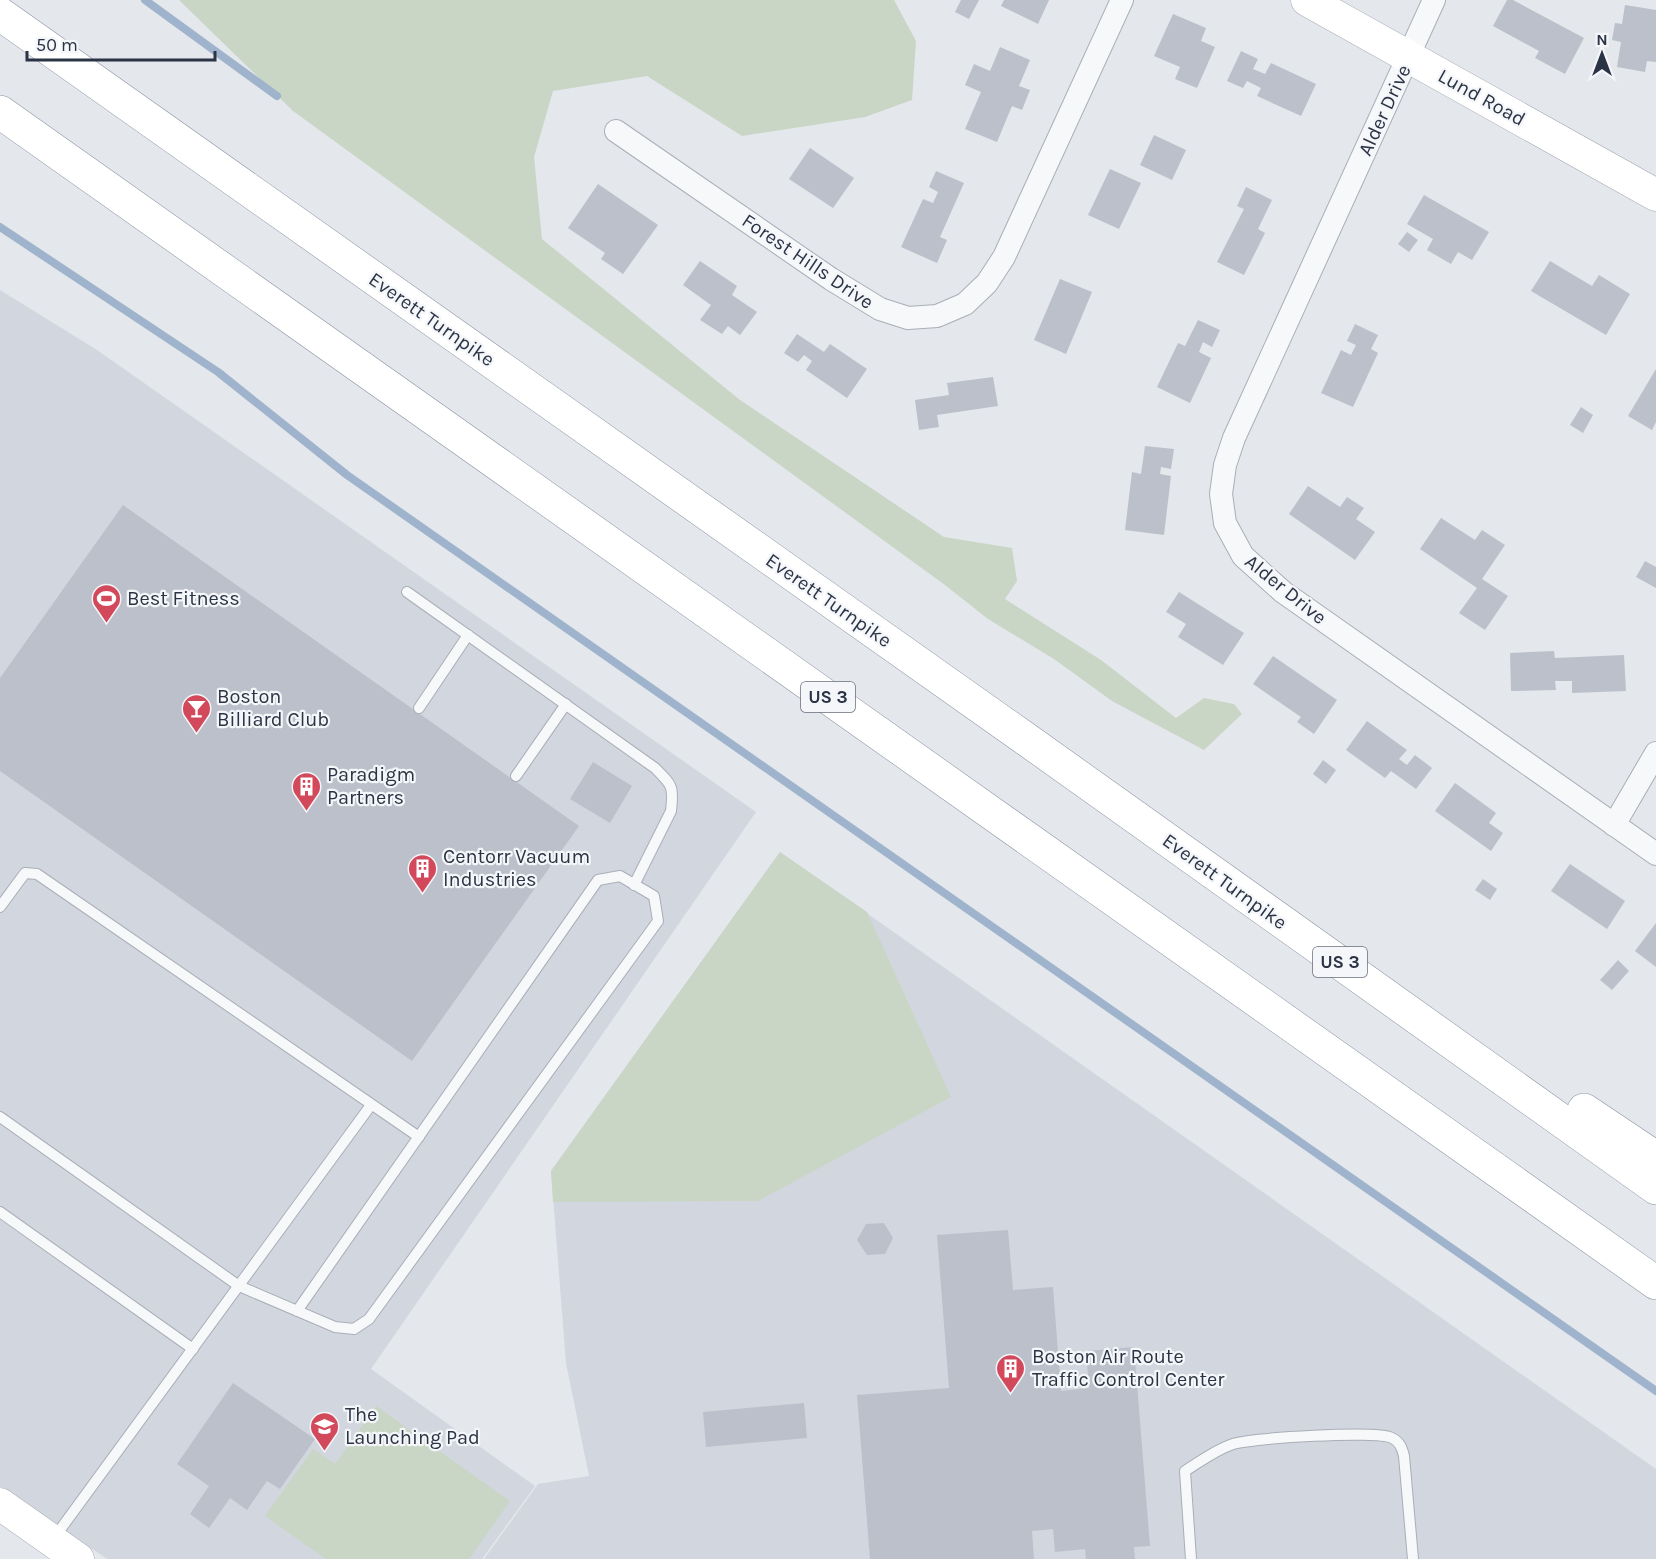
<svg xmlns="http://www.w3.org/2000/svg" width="1656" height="1559" viewBox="0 0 1656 1559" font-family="Karla,sans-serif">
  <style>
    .built { fill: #d2d6de }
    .green { fill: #c9d6c5 }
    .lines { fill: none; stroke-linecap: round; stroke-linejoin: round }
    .stream { stroke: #9fb4cc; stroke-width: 8 }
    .building { fill: #bbc0ca }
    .lane-casing { stroke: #a9aeb7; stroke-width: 12 }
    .street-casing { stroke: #a9aeb7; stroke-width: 24 }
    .secondary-casing { stroke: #a9aeb7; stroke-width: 33 }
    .highway-casing { stroke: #8b94a3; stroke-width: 34 }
    .lane { stroke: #f7f8fa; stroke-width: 10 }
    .street { stroke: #f7f8fa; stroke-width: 22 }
    .secondary { stroke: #fff; stroke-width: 32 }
    .highway { stroke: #fff; stroke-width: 33 }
    .labels { text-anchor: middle; stroke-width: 4.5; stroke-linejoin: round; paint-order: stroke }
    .shield { fill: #f4f6f9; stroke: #676e7b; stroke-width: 1.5 }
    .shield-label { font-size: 18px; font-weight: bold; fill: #2b3445 }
    .street-label { font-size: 20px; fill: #2b3445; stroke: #f4f6f9 }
    .poi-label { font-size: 20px; fill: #2b3445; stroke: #f4f6f9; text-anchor: start }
  </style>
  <rect width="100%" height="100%" fill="#e4e7ec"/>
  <g class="built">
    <polygon points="0,290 97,350 756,812 371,1369 535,1486 482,1559 107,1559 0,1486"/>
    <polygon points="780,852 1656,1469 1656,1559 484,1559 538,1484 589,1476 566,1363 551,1171"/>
  </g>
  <g class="green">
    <polygon points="179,0 894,0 916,41 912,100 865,117 742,136 647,76 553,91 534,157 542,239 740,400 944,537 1012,548 1017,581 1005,599 1101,660 1176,718 1204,698 1234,704 1242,714 1204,750 1112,701 1054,659 988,619 945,585 293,111"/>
    <polygon points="780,852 867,912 951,1097 758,1201 553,1202 551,1171"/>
    <polygon points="376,1406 510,1501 469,1559 326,1559 265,1516 313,1449 335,1464"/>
  </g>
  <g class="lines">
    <g class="stream">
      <polyline points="145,0 277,96"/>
      <polyline points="0,227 218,372 347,475 1656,1391"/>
    </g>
  </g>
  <g class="building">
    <polygon points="961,0 979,0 969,19 955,12"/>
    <polygon points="1004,0 1049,0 1038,24 1001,6"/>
    <polygon points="1507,0 1513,0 1584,38 1565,74 1535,58 1539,51 1493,26"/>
    <polygon points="1625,5 1656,10 1656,62 1647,61 1645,72 1617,67 1621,42 1612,40 1615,23 1622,24"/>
    <polygon points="1173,14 1206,28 1201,41 1215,47 1197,88 1175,79 1180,67 1154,56"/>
    <polygon points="1000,47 1030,60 1019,86 1030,90 1022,110 1012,106 997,142 965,129 981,92 965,85 974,64 990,71"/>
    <polygon points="1241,51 1258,59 1253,69 1265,74 1271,63 1316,84 1301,116 1257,96 1261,88 1247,81 1243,88 1227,81"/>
    <polygon points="1154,135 1186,150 1172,180 1140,165"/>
    <polygon points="810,148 854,178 833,208 789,179"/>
    <polygon points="1110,169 1141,183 1119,229 1088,215"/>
    <polygon points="936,171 964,183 940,237 947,240 937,263 901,247 923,199 933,203 938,192 929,187"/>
    <polygon points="598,184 658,225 623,274 601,259 605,253 568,228"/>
    <polygon points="1246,187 1272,200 1258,229 1265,233 1244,275 1217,262 1244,209 1237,206"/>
    <polygon points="1424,195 1489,232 1472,260 1458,252 1451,264 1427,250 1433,239 1407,224"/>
    <polygon points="1407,232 1418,240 1409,252 1398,244"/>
    <polygon points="700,261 737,286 732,295 757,312 740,335 728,326 722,334 700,320 711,305 683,285"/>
    <polygon points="1550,261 1592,286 1599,275 1630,294 1606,335 1531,291"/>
    <polygon points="1060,279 1092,292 1066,354 1034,340"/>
    <polygon points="1198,320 1220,330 1212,347 1203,342 1199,352 1211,358 1190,403 1157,387 1178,343 1185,346"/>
    <polygon points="1355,324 1378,335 1371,349 1378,353 1353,407 1321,393 1341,350 1351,355 1356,345 1347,341"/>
    <polygon points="797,334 824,352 830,344 867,369 847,398 806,370 812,361 804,355 798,362 784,353"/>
    <polygon points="1656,369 1656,422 1652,430 1628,416"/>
    <polygon points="993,377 998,406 937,415 939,427 919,430 915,400 949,395 947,383"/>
    <polygon points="1581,407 1593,415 1583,433 1570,425"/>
    <polygon points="1145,446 1174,449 1171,469 1161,467 1160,474 1171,476 1164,535 1125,530 1132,472 1141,474"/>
    <polygon points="1308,486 1340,507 1347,497 1364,508 1356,519 1375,532 1355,560 1289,514"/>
    <polygon points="123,505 579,826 412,1061 0,771 0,678"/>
    <polygon points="1441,518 1475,540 1482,530 1505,545 1482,579 1508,596 1485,630 1459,613 1477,588 1420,549"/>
    <polygon points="1645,561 1656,567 1656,588 1636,577"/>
    <polygon points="1179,592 1244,633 1223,665 1178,637 1186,624 1166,612"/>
    <polygon points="1554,651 1555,658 1624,655 1626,691 1572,693 1572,681 1555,681 1556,690 1511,691 1510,653"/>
    <polygon points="1273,656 1337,700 1314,734 1297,722 1301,717 1253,684"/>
    <polygon points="1367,721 1407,750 1399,759 1407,765 1415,755 1432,768 1416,789 1391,771 1385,778 1346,750"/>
    <polygon points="1323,760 1336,770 1326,784 1313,774"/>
    <polygon points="593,762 632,786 610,823 570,799"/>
    <polygon points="1455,783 1496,813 1489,823 1503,833 1491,851 1435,811"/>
    <polygon points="1570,864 1625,901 1607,929 1551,891"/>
    <polygon points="1483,879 1497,889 1490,900 1475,890"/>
    <polygon points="1656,923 1656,967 1635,951"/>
    <polygon points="1618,960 1629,971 1612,990 1600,980"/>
    <polygon points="884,1223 893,1238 885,1254 867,1255 857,1240 866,1224"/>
    <polygon points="1008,1230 1013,1290 1053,1287 1061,1391 1089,1388 1086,1351 1134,1347 1150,1546 1134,1547 1135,1559 1086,1559 1085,1549 1055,1552 1053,1529 1032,1531 1034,1559 870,1559 857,1395 949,1388 937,1235"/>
    <polygon points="233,1383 315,1439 280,1489 267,1481 247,1510 230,1498 209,1528 190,1514 209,1486 177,1464"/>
    <polygon points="804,1403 807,1438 706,1447 703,1412"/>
  </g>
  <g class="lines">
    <defs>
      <g id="lane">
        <path d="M407,592L655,768C672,785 674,786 671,811L634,885"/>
        <polyline points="419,708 468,635"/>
        <polyline points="516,776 566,704"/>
        <polyline points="0,907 25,873 37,874 419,1137"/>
        <polyline points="0,1117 239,1286 335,1327 354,1329 369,1319 658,921 654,896 620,876 598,880 297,1311"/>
        <polyline points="0,1212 193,1349"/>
        <polyline points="54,1538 371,1105"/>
        <path d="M1191,1559L1185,1471C1201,1461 1215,1450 1233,1444C1252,1438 1377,1430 1392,1438C1400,1442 1402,1448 1404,1456L1413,1559"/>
      </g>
      <g id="street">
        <polyline points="1434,0 1234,438 1225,465 1221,494 1225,523 1243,556 1283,592 1656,854"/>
        <polyline points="616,131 831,279 880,309 908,318 937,316 965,304 987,283 1004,257 1122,0"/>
        <polyline points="1614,825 1656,753"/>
      </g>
      <g id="secondary">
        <polyline points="1307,0 1656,195"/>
        <polyline points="0,1504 78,1559"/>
      </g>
      <g id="highway">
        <polyline points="0,14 1023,737 1656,1188"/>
        <polyline points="0,112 1656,1283"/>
        <polyline points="1584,1110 1656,1158"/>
      </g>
    </defs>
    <use href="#lane" class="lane-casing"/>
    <use href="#street" class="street-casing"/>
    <use href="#secondary" class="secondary-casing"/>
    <use href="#highway" class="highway-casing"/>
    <use href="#lane" class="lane"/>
    <use href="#street" class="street"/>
    <use href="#secondary" class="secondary"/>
    <use href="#highway" class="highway"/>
  </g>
  <defs>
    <symbol id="stadium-pin" viewBox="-11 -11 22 30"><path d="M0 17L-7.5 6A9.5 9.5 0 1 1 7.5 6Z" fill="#d1495b" stroke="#f4f6f9"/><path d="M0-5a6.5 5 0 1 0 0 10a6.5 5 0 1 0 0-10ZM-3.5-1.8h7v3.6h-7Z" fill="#fff"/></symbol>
    <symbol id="bar-pin" viewBox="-11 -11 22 30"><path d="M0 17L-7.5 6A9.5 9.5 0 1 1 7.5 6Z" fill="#d1495b" stroke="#f4f6f9"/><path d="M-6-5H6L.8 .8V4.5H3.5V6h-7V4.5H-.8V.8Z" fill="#fff"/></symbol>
    <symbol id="building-pin" viewBox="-11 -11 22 30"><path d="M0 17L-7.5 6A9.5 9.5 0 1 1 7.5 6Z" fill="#d1495b" stroke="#f4f6f9"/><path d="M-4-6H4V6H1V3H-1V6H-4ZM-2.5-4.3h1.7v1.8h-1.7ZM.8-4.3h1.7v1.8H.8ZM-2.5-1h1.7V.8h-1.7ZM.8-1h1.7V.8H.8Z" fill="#fff"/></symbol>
    <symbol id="school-pin" viewBox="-11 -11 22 30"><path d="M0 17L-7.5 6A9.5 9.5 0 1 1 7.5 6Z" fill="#d1495b" stroke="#f4f6f9"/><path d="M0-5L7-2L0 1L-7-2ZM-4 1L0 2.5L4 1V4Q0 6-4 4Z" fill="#fff"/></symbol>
  </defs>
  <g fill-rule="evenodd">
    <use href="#stadium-pin" x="90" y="582" width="33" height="45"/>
    <use href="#bar-pin" x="180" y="692" width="33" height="45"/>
    <use href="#building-pin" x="290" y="770" width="33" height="45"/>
    <use href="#building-pin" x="406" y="852" width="33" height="45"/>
    <use href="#building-pin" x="994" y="1352" width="33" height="45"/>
    <use href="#school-pin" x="308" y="1410" width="33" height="45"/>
  </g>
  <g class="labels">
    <g class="shield">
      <rect x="801" y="682" width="54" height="30" rx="4.5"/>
      <rect x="1313" y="947" width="54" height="30" rx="4.5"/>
    </g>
    <g class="shield-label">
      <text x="828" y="703">US 3</text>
      <text x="1340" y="968">US 3</text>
    </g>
    <g class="street-label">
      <text transform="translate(1482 97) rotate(29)" y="7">Lund Road</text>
      <text transform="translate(1384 110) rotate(-65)" y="7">Alder Drive</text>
      <text transform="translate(808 261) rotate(34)" y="7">Forest Hills Drive</text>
      <text transform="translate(432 319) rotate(35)" y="7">Everett Turnpike</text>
      <text transform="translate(1286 589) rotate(39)" y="7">Alder Drive</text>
      <text transform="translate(829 600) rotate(35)" y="7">Everett Turnpike</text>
      <text transform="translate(1225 881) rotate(36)" y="7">Everett Turnpike</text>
    </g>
    <g class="poi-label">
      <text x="127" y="605">Best Fitness</text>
      <text x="217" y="703">Boston<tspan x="217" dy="23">Billiard Club</tspan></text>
      <text x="327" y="781">Paradigm<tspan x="327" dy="23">Partners</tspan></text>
      <text x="443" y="863">Centorr Vacuum<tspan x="443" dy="23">Industries</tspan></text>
      <text x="1032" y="1363">Boston Air Route<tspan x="1032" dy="23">Traffic Control Center</tspan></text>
      <text x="345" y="1421">The<tspan x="345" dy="23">Launching Pad</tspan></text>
    </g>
  </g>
  <g transform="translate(1602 54)" stroke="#f4f6f9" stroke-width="4.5" paint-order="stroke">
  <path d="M0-4.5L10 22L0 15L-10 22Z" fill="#2b3445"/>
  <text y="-9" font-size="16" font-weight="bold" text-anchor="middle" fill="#2b3445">N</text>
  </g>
  <path d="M27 51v9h188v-9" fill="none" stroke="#2b3445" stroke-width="3"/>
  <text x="36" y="51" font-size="18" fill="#2b3445" stroke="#f4f6f9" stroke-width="4.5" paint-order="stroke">50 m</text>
</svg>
